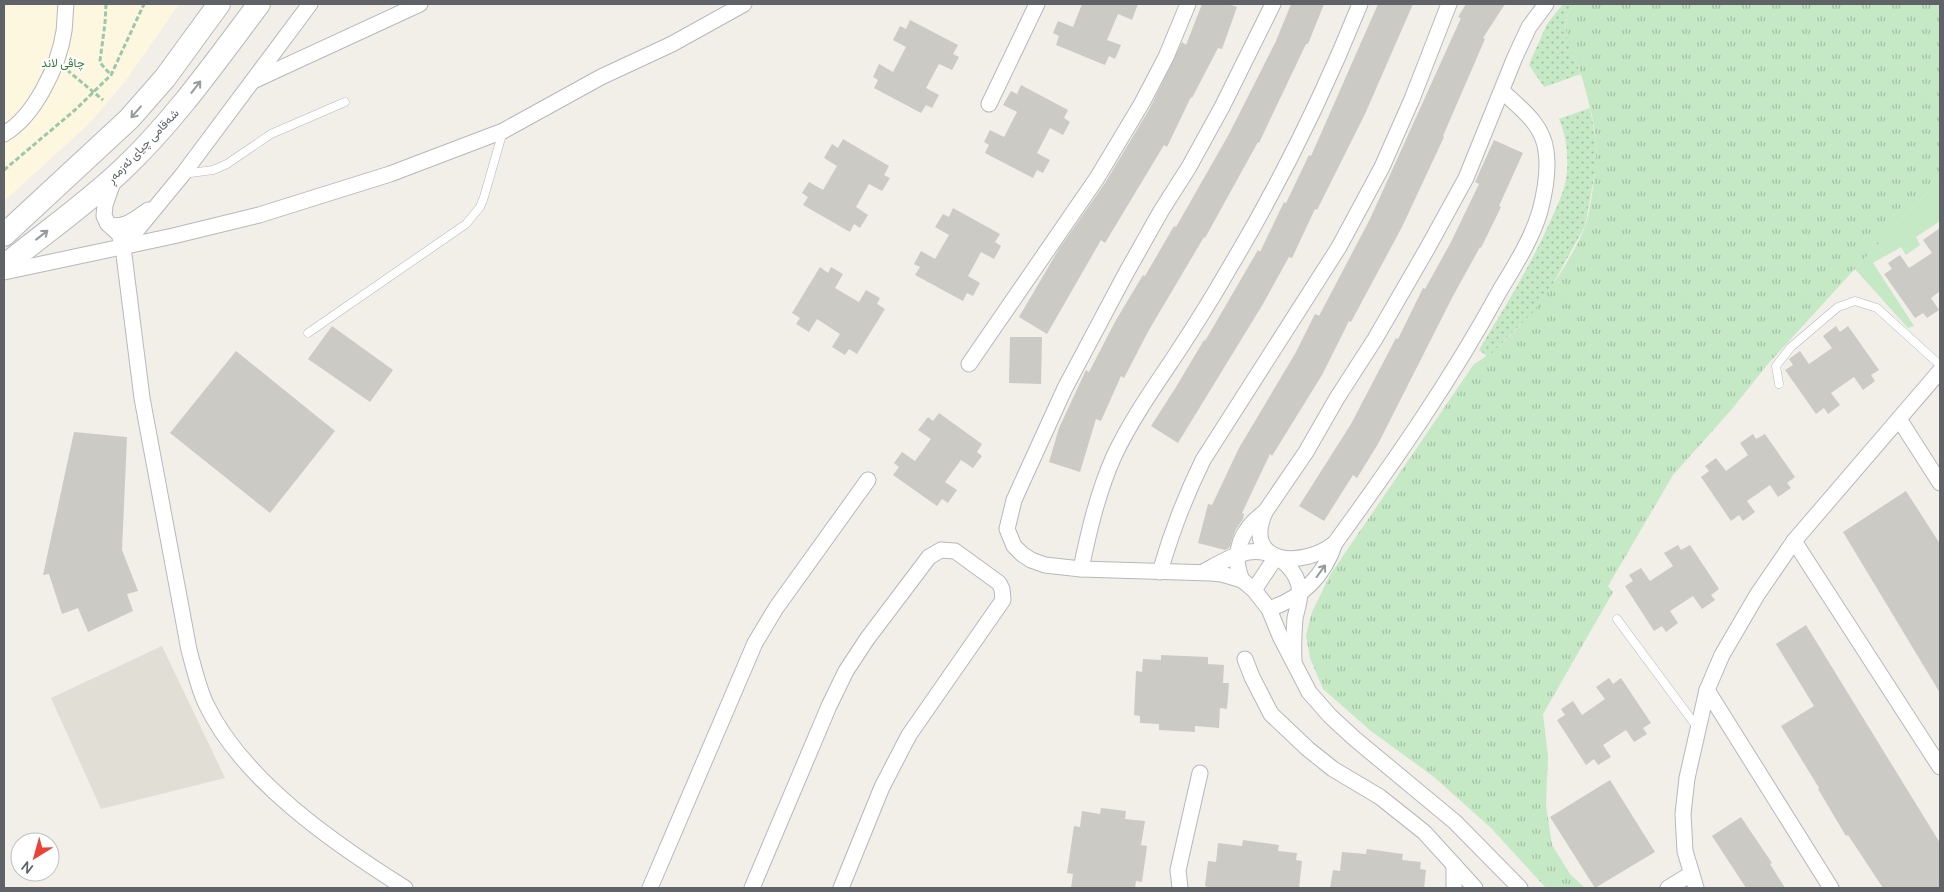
<svg xmlns="http://www.w3.org/2000/svg" width="1944" height="892" viewBox="0 0 1944 892" font-family="Manrope,Vazirmatn,sans-serif">
  <style>
    .commercial { fill: #fef7e0 }
    .education { fill: #e1ded6 }
    .grass { fill: url(#grass-tufts) }
    .park { fill: url(#park-dots) }
    .garden { fill: #c5e8c5 }
    .building { fill: #cccac5 }
    .lines { fill: none; stroke-linecap: round; stroke-linejoin: round }
    .lane-casing { stroke: #b5b8bc; stroke-width: 9 }
    .street-casing { stroke: #b5b8bc; stroke-width: 17 }
    .secondary-casing { stroke: #b6babf; stroke-width: 24 }
    .path { stroke: #9cc7a9; stroke-width: 3; stroke-dasharray: 5 2.5; stroke-linecap: butt }
    .lane { stroke: #fff; stroke-width: 8 }
    .street { stroke: #fff; stroke-width: 15 }
    .secondary { stroke: #fff; stroke-width: 22 }
    .oneway { stroke: #979a9d }
    .labels { text-anchor: middle; stroke-width: 4; stroke-linejoin: round; paint-order: stroke }
    .park-label { font-size: 12px; fill: #348238; stroke: #fff }
    .street-label { font-size: 12px; fill: #5f6368; stroke: #fff }
  </style>
  <defs>
    <pattern id="grass-tufts" width="24" height="20" patternUnits="userSpaceOnUse" patternTransform="scale(1.25)"><rect width="24" height="20" fill="#c5e8c5"/><path d="M3 7l-1-3M5 7V3M7 7l1-3M15 17l-1-3M17 17v-4M19 17l1-3" fill="none" stroke="#a3c0a4"/></pattern>
    <pattern id="park-dots" width="8" height="8" patternUnits="userSpaceOnUse" patternTransform="scale(1.25)"><rect width="8" height="8" fill="#c5e8c5"/><path d="M2 2h.1M6 6h.1" fill="none" stroke="#a3c0a4" stroke-width="1.8" stroke-linecap="round"/></pattern>
  </defs>
  <rect width="100%" height="100%" fill="#f1efe8"/>
  <polygon class="commercial" points="4,4 179,4 127,79 90,123 4,201"/>
  <polygon class="education" points="162,646 225,778 101,809 51,698"/>
  <path class="grass" d="M1576,4H1940V179L1852,272L1767,365L1732,409L1673,475L1608,586L1613,592L1543,714L1548,756L1546,805L1552,845L1570,874L1585,888H1546L1491,828L1434,777L1371,731L1323,689L1310,658L1306,635L1312,612L1330,575L1474,364C1517,340 1566,273 1585,227C1591,211 1598,158 1596,141C1594,119 1587,95 1581,74C1577,63 1571,53 1568,42C1565,29 1564,12 1576,4Z"/>
  <g class="park">
    <path d="M1563,4H1576C1554,20 1573,55 1581,74L1544,87L1529,65L1531,60L1547,24Z"/>
    <path d="M1590,108L1596,141V167L1585,226L1549,291L1535,310L1488,357L1479,350C1504,308 1530,267 1550,222C1556,208 1563,195 1566,179C1569,160 1567,137 1559,119Z"/>
  </g>
  <polygon class="garden" points="1940,179 1940,221 1916,237 1920,245 1906,255 1901,247 1873,263 1914,326 1908,328 1855,269"/>
  <g class="building">
    <polygon points="1082,4 1138,4 1132,20 1118,14 1107,40 1121,45 1115,59 1109,56 1105,65 1056,45 1059,36 1053,33 1058,21 1073,27"/>
    <polygon points="1202,4 1228,4 1237,7 1222,49 1218,48 1192,98 1191,97 1167,147 1164,145 1105,243 1101,240 1047,334 1019,317 1059,249 1105,183 1150,108 1182,42 1186,45"/>
    <polygon points="1291,4 1324,4 1308,44 1306,44 1259,143 1258,142 1205,238 1204,237 1149,330 1124,378 1121,376 1101,421 1096,419 1080,472 1049,462 1059,428 1086,370 1089,372 1116,320 1143,275 1145,276 1174,226 1176,227 1229,134 1276,41"/>
    <polygon points="1378,4 1413,4 1365,114 1317,210 1315,209 1292,258 1289,257 1263,304 1178,443 1151,426 1176,387 1204,340 1205,341 1258,250 1260,252 1284,202 1286,203 1309,155 1311,156"/>
    <polygon points="1466,4 1505,4 1483,38 1485,39 1443,136 1444,137 1402,227 1351,322 1349,321 1322,375 1272,456 1270,454 1242,513 1244,514 1243,519 1236,529 1229,548 1225,550 1198,543 1208,504 1212,505 1239,448 1296,352 1315,314 1319,316 1370,219 1461,18 1458,17"/>
    <polygon points="910,20 958,45 953,54 959,57 952,70 939,64 926,88 939,95 932,108 926,105 921,113 874,88 878,80 873,77 879,64 893,72 906,47 893,40 900,26 906,29"/>
    <polygon points="1021,85 1068,110 1064,118 1070,122 1063,135 1050,128 1037,153 1050,160 1043,173 1037,170 1033,178 985,153 989,145 984,142 990,130 1004,137 1017,112 1003,105 1011,91 1017,94"/>
    <polygon points="843,139 889,166 884,175 890,178 882,191 869,184 856,207 868,215 860,228 854,224 850,232 803,205 808,197 802,193 809,182 823,190 837,166 824,158 832,144 838,148"/>
    <polygon points="1494,140 1523,153 1499,206 1501,207 1481,248 1480,247 1453,296 1378,444 1357,478 1353,475 1324,521 1299,506 1351,424 1396,338 1398,339 1423,288 1425,289 1451,242 1479,184 1475,182"/>
    <polygon points="953,208 1000,234 995,242 1001,246 994,259 981,252 968,276 980,283 973,296 967,293 963,301 915,275 920,267 914,264 921,251 935,259 949,235 935,227 943,214 949,217"/>
    <polygon points="1940,228 1940,291 1931,298 1939,310 1927,318 1923,313 1915,318 1884,274 1892,269 1888,263 1900,255 1909,268 1932,253 1923,240"/>
    <polygon points="820,267 828,273 831,267 843,274 835,288 859,302 866,290 880,298 877,304 885,309 857,354 849,349 845,355 832,347 840,334 817,319 809,332 796,324 800,318 792,313"/>
    <polygon points="332,326 393,370 370,402 308,359"/>
    <polygon points="1836,326 1840,332 1848,326 1879,370 1871,375 1875,381 1863,390 1854,377 1831,393 1840,405 1828,414 1824,408 1816,414 1785,370 1793,365 1789,359 1800,351 1809,364 1832,348 1823,336"/>
    <polygon points="1010,337 1042,337 1041,384 1009,383"/>
    <polygon points="236,351 335,431 270,513 170,433"/>
    <polygon points="939,413 982,444 977,452 982,456 973,468 961,460 945,482 957,490 948,503 942,499 937,506 893,475 899,467 894,463 902,452 915,461 931,439 918,430 928,417 933,421"/>
    <polygon points="74,432 127,437 122,550 138,591 127,594 133,611 88,632 78,608 62,614 49,574 43,575"/>
    <polygon points="1753,434 1756,439 1765,434 1795,477 1787,483 1791,488 1778,497 1770,485 1747,501 1755,512 1743,521 1739,515 1731,521 1701,477 1709,471 1705,466 1716,458 1726,471 1748,455 1740,443"/>
    <polygon points="1906,491 1940,544 1940,693 1843,532"/>
    <polygon points="1678,545 1681,550 1690,545 1719,589 1711,595 1715,600 1702,609 1693,596 1670,611 1678,623 1666,632 1662,626 1654,631 1625,586 1633,581 1629,575 1641,568 1650,581 1673,566 1664,553"/>
    <polygon points="1806,625 1940,843 1940,888 1883,888 1848,835 1846,836 1818,789 1819,788 1781,726 1814,706 1776,644"/>
    <polygon points="1161,655 1208,657 1208,664 1224,665 1223,683 1229,683 1227,709 1220,708 1219,728 1195,726 1195,732 1159,730 1159,724 1140,723 1140,716 1134,715 1136,671 1142,672 1143,659 1161,660"/>
    <polygon points="1609,678 1613,684 1621,678 1651,723 1643,728 1647,734 1634,742 1626,730 1603,745 1611,757 1598,765 1594,759 1586,765 1557,720 1565,715 1561,709 1573,701 1582,715 1605,699 1596,687"/>
    <polygon points="1610,780 1655,852 1595,888 1550,817"/>
    <polygon points="1101,808 1126,811 1125,819 1145,821 1141,845 1147,846 1142,882 1136,881 1135,888 1071,888 1073,874 1067,873 1074,826 1080,827 1082,811 1100,814"/>
    <polygon points="1741,817 1772,863 1770,864 1785,888 1746,888 1712,836"/>
    <polygon points="1243,840 1279,845 1278,851 1297,853 1296,860 1302,861 1299,888 1211,888 1205,886 1208,861 1216,862 1218,843 1242,846"/>
    <polygon points="1367,849 1403,854 1402,860 1421,862 1420,869 1426,870 1424,888 1330,888 1333,870 1340,871 1342,852 1366,854"/>
  </g>
  <g class="lines">
    <defs>
      <g id="lane">
        <polyline points="183,174 213,170 227,164 271,134 345,102"/>
        <polyline points="308,333 466,224 480,207 484,197 503,131"/>
        <polyline points="1779,384 1776,366 1791,347 1838,307 1855,301 1877,308 1940,365"/>
        <polyline points="1617,619 1697,727"/>
      </g>
      <g id="street">
        <polyline points="1273,4 1222,107 1189,167 1161,211 1125,275 1065,388 1014,500 1007,529 1014,546 1022,554 1031,560 1045,565 1081,569 1211,573 1222,574 1242,580 1254,590 1269,609 1280,636 1309,692 1330,716 1355,739 1455,822 1520,888"/>
        <polyline points="253,81 420,4"/>
        <path d="M1502,91C1520,108 1543,124 1546,151C1549,170 1545,192 1540,211C1532,239 1514,267 1499,292C1451,380 1394,462 1335,543C1303,569 1242,565 1265,512L1306,452L1337,398L1375,339L1427,249L1466,178L1515,57L1529,27L1546,4"/>
        <polyline points="989,104 1037,4"/>
        <path d="M4,134C35,116 59,65 64,31C65,22 65,13 66,4"/>
        <path d="M113,182L105,205L104,216L109,225L119,234L123,247L142,398L189,650C194,668 198,687 206,704C243,781 335,844 405,888"/>
        <path d="M107,223C120,232 137,218 148,210"/>
        <polyline points="123,247 183,174 310,4"/>
        <polyline points="4,272 173,236 259,215 390,174 503,131 601,77 672,44 744,4"/>
        <polyline points="969,364 1097,178 1142,103 1166,57 1188,4"/>
        <polyline points="1899,419 1940,483"/>
        <polyline points="1794,541 1940,767"/>
        <path d="M1081,569C1089,530 1098,492 1114,456C1130,422 1152,390 1173,359C1192,330 1210,302 1227,272C1278,187 1323,96 1360,4"/>
        <path d="M1160,572C1171,533 1185,497 1203,460L1339,247L1382,167L1412,99L1449,4"/>
        <path d="M1203,572C1231,557 1258,538 1287,565C1294,572 1299,581 1300,592C1300,600 1297,610 1295,618C1294,632 1293,646 1294,660"/>
        <path d="M1242,580C1230,553 1242,528 1265,512"/>
        <polyline points="1254,590 1276,557"/>
        <path d="M1269,609C1302,598 1324,576 1335,543"/>
        <polyline points="1245,659 1252,677 1271,714 1308,749 1333,769 1380,797 1424,832 1475,888"/>
        <polyline points="1707,690 1831,888"/>
        <polyline points="1454,865 1454,888"/>
        <polyline points="650,888 755,643 776,608 868,480"/>
        <polyline points="752,888 829,706 846,671 867,639 929,557 941,550 955,551 999,583 1002,589 1003,600 909,735 882,787 841,888"/>
        <polyline points="1180,888 1178,870 1200,773"/>
        <polyline points="1668,888 1691,874"/>
        <polyline points="1696,888 1685,851 1683,814 1687,778 1707,690 1722,655 1757,595 1794,541 1940,371"/>
      </g>
      <g id="secondary">
        <polyline points="4,235 129,119 165,78 219,4"/>
        <path d="M4,266C43,234 85,205 122,170C174,121 216,61 259,4"/>
      </g>
    </defs>
    <use href="#lane" class="lane-casing"/>
    <use href="#street" class="street-casing"/>
    <use href="#secondary" class="secondary-casing"/>
    <g class="path">
      <polyline points="106,4 105,23 100,61 102,65 111,75"/>
      <polyline points="67,70 103,100"/>
      <polyline points="4,170 75,110 111,75 144,4"/>
    </g>
    <use href="#lane" class="lane"/>
    <use href="#street" class="street"/>
    <use href="#secondary" class="secondary"/>
  </g>
  <defs><path id="oneway-shaft" d="M-6 0H5M1.5-3L5.5 0L1.5 3" fill="none" stroke-width="1.6" stroke-linecap="round" stroke-linejoin="round" transform="scale(1.25)"/></defs>
  <g class="oneway">
    <use href="#oneway-shaft" transform="translate(196 87) rotate(-52)"/>
    <use href="#oneway-shaft" transform="translate(136 112) rotate(131)"/>
    <use href="#oneway-shaft" transform="translate(42 235) rotate(-38)"/>
    <use href="#oneway-shaft" transform="translate(1321 571) rotate(-54)"/>
  </g>
  <g class="labels">
    <g class="park-label">
      <text x="63" y="67">چاڤی لاند</text>
    </g>
    <g class="street-label">
      <text transform="translate(143 146) rotate(-46)" y="4">شەقامی چیای ئەزمەڕ</text>
    </g>
  </g>
  <rect width="1944" height="892" fill="none" stroke="#5f6368" stroke-width="10"/>
  <g transform="translate(35 857) rotate(217)"><circle r="24" fill="#ffffff" stroke="#bfc1c3"/>
  <path d="M0-4L9 19L0 12L-9 19Z" fill="#ea4335"/>
  <text y="-8" font-size="14" font-weight="bold" text-anchor="middle" fill="#5f6368">N</text>
  </g>
</svg>
